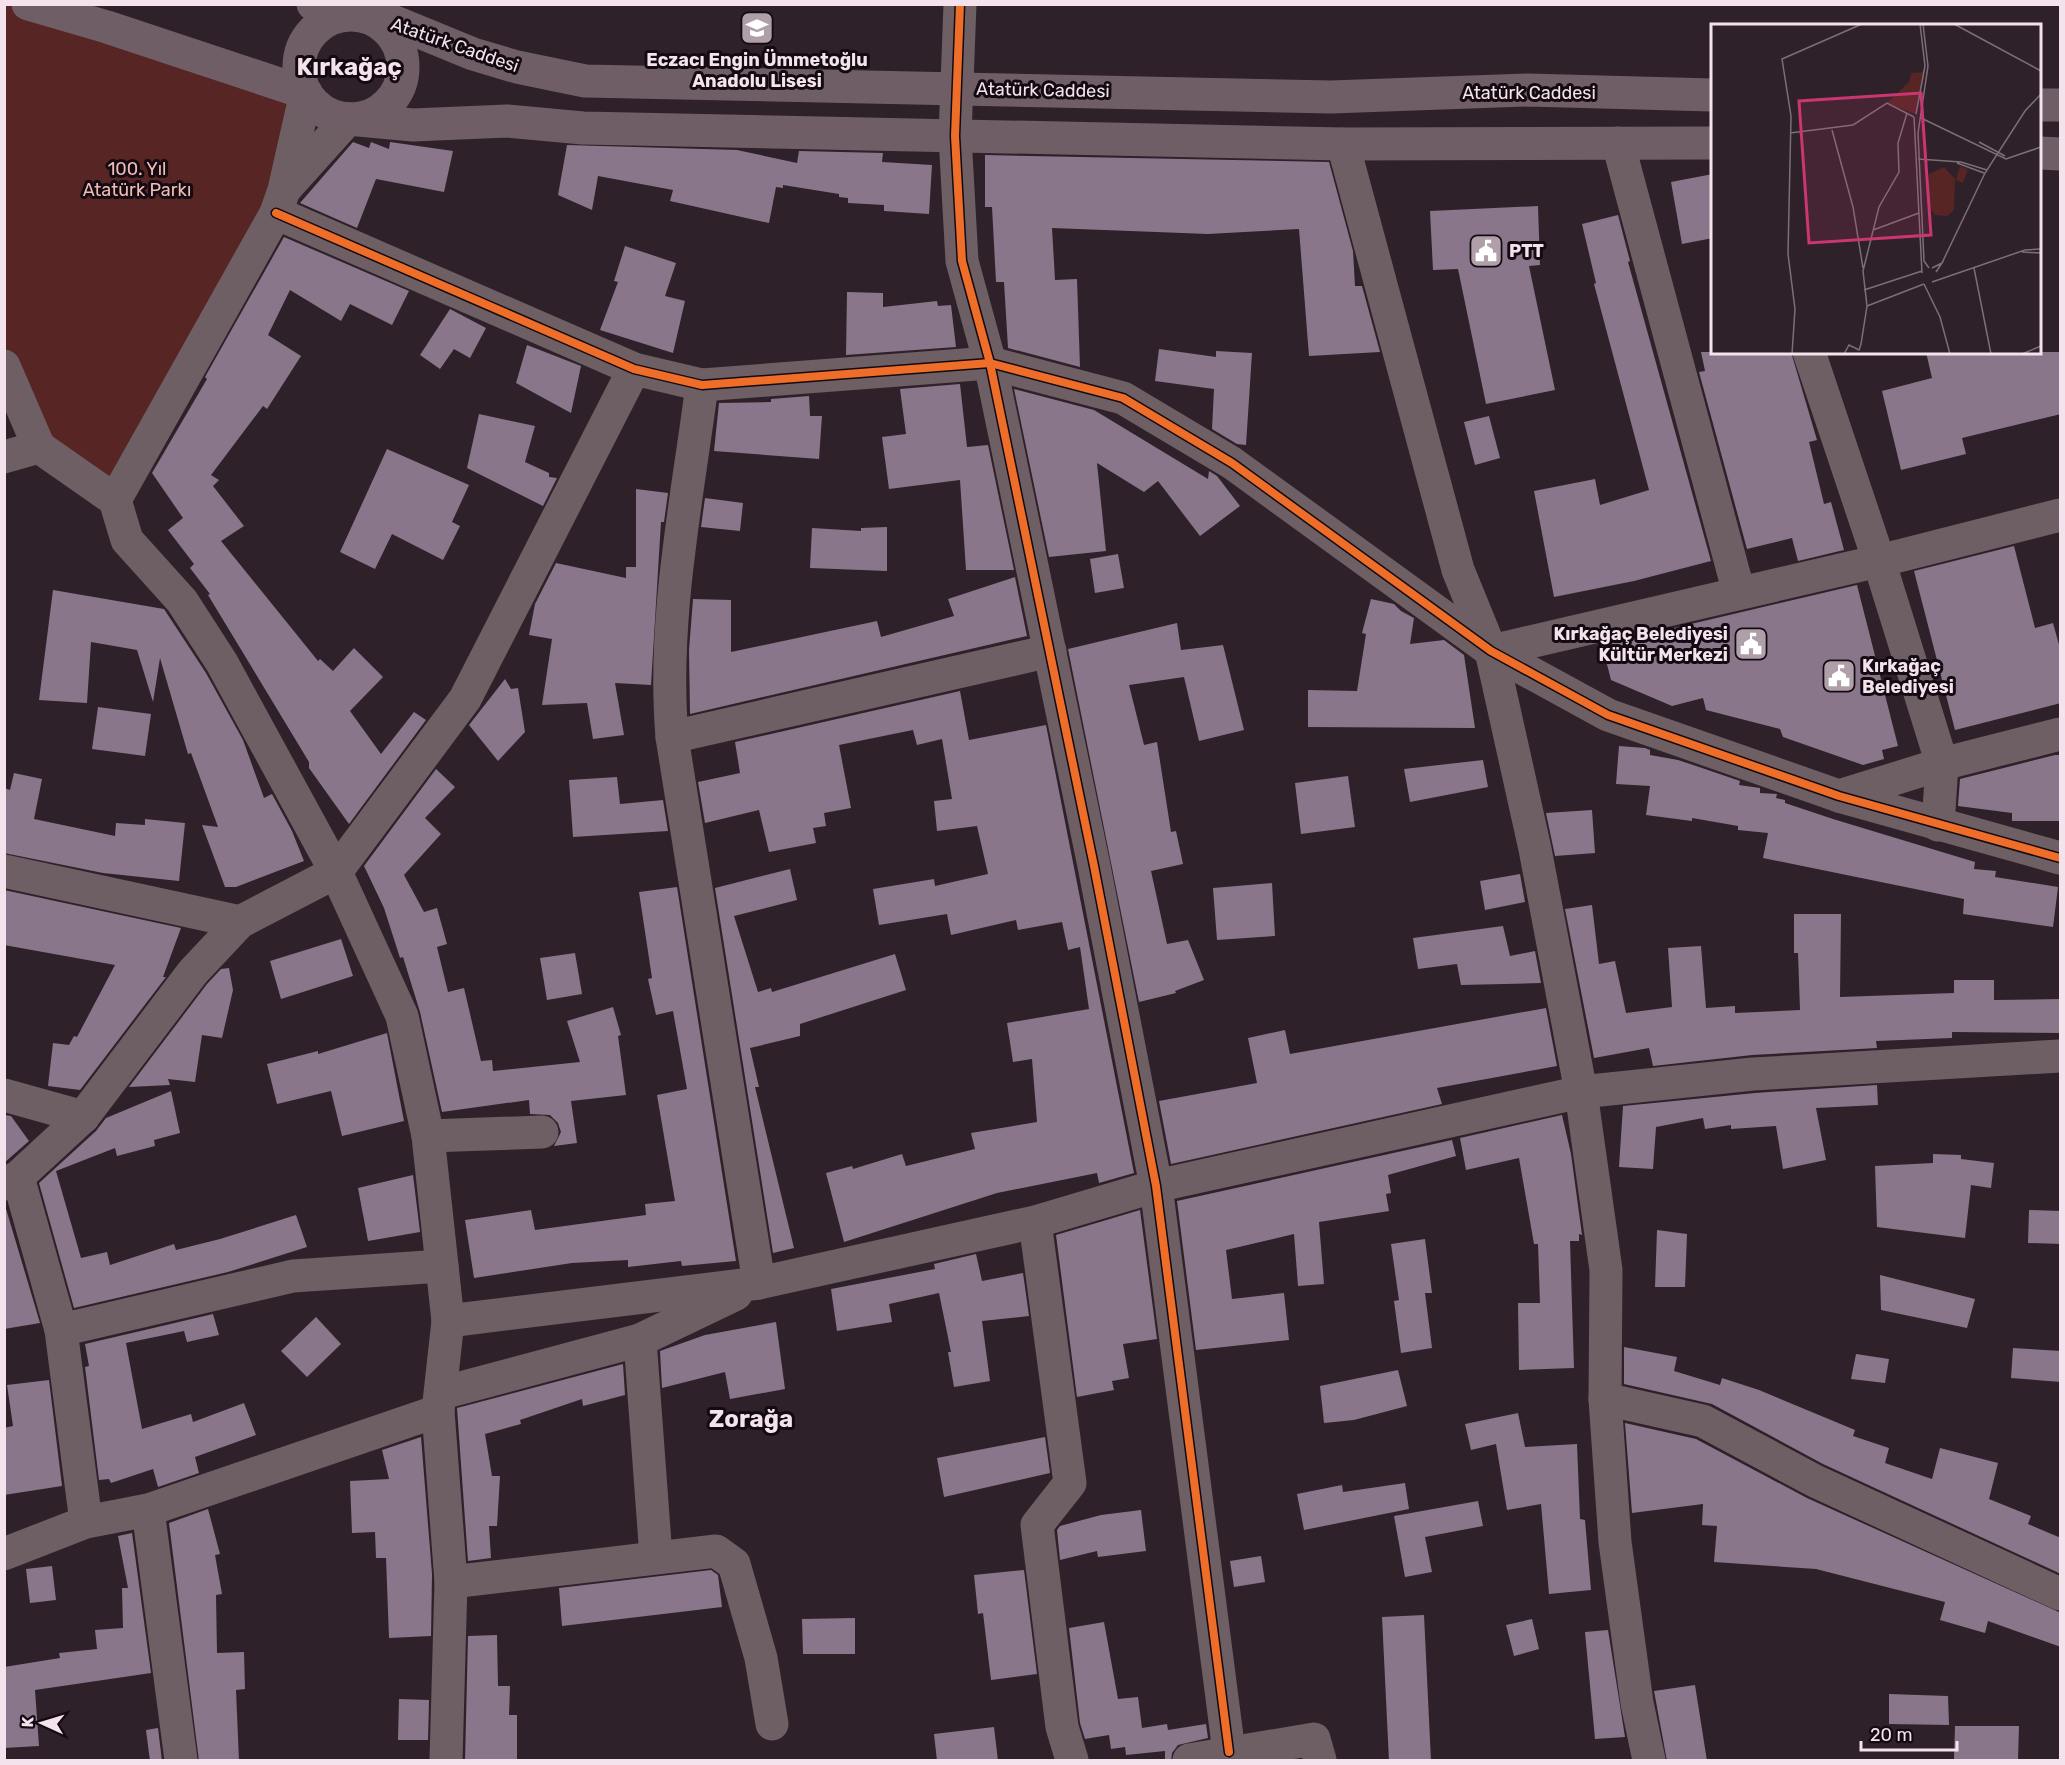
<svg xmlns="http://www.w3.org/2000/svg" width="2065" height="1765" viewBox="0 0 2065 1765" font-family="Rubik,sans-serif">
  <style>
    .green { fill: #562524 }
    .building { fill: #89768a }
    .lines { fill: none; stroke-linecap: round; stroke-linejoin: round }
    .minor { stroke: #6d5f63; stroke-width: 33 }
    .major { stroke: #705e66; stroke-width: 33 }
    .cycleway-casing { stroke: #140a11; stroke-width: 11 }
    .cycleway { stroke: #ee6e29; stroke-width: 8 }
    .labels { text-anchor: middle; stroke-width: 6; stroke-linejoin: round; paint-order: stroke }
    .street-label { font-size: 18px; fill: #f4e3ed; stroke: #140a11 }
    .poi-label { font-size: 18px; font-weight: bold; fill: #f4e3ed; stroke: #140a11; text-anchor: start }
    .park-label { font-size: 18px; fill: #f2bcb6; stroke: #140a11 }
    .district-label { font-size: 24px; font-weight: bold; fill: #f4e3ed; stroke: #140a11 }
    .inset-road { fill: none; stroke: #7d6f78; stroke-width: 1.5 }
    .view { fill: #ca3671; fill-opacity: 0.15; stroke: #ca3671; stroke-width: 3 }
    .inset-edge { fill: none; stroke: #f4e3ed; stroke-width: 3 }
  </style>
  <rect width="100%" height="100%" fill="#2e212a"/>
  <polygon class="green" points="4,5 19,5 303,94 282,189 114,496 42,446 5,359"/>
  <g class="building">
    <polygon points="353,142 369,148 371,142 389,149 390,142 453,151 444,192 376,179 357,228 300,203"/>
    <polygon points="567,145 737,150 797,163 799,151 883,153 882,162 932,165 929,214 884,211 884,205 848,203 848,198 839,197 839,194 783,185 783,188 776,187 769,223 670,201 673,190 598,176 592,210 558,195"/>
    <polygon points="985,155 1329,162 1353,251 1355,286 1362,286 1380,352 1309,356 1299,229 1208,234 1052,228 1055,280 1077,279 1080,367 1008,348 1004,282 996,282 992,207 985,207"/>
    <polygon points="1713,174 1713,238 1682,244 1671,182"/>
    <polygon points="1538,206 1540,265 1529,266 1555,390 1486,404 1458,269 1433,270 1430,211"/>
    <polygon points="1618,215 1630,261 1628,262 1711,561 1634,581 1554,597 1534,491 1595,479 1600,505 1649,490 1594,284 1596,283 1582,224"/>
    <polygon points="284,237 409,291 392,325 350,304 341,321 290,290 268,335 301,356 267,409 263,406 211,475 219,480 213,486 244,526 221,541 318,661 320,659 333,671 354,648 383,677 350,711 381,754 414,712 426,720 349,824 309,768 309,762 208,595 210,594 190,568 194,564 168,530 183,518 152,473 207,379 205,377"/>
    <polygon points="625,246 676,263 665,296 685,301 673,353 600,330 618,282 614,281"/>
    <polygon points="847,292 883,293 883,307 937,301 938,306 951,305 956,347 846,355"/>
    <polygon points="450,309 486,328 470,358 454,349 440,369 420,355"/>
    <polygon points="527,345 581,366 571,413 516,383"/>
    <polygon points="1159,349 1216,357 1216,351 1252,353 1246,445 1237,444 1212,429 1214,389 1155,381"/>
    <polygon points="1701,352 1791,352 1817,440 1809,442 1824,504 1831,502 1844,550 1798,561 1792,538 1747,549 1699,372 1705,371"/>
    <polygon points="1926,352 2061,352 2061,414 1962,438 1966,454 1901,470 1882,391 1932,378"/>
    <polygon points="960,384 967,447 988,445 1014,570 966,570 960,480 889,489 882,437 906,434 900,389"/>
    <polygon points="1014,389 1094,410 1208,479 1209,471 1217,476 1240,506 1200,536 1158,481 1144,492 1097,463 1106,551 1049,557"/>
    <polygon points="809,396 810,416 822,416 819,459 714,451 719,403 771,402 771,399"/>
    <polygon points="479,414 535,426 525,462 549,473 549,477 557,478 543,506 467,468"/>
    <polygon points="1489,416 1500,458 1475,465 1464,422"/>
    <polygon points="387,449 469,485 452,522 460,526 443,560 392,534 375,569 340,552"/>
    <polygon points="636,489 668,493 664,522 661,522 651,685 615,683 624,735 593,739 587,703 542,705 552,639 529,635 535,604 556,563 626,578 626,567 636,567"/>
    <polygon points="705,498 743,503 740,531 701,527"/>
    <polygon points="887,527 887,571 810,568 812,528 861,531 861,528"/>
    <polygon points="2014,546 2035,628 2053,623 2061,652 2061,703 1955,730 1914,571"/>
    <polygon points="1118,554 1124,588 1095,593 1090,559"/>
    <polygon points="1015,577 1027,636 690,714 689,650 693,599 731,600 731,652 877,621 881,637 954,616 948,599"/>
    <polygon points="1857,585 1898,746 1882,750 1884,759 1863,765 1783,737 1780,729 1706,710 1703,698 1672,706 1611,680 1602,645"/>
    <polygon points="53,590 164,609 206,673 243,740 264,798 272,794 292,831 304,861 236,887 225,887 202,825 218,827 191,753 188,754 160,658 153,702 137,650 91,642 87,703 39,700"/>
    <polygon points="1371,599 1394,604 1401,611 1414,618 1410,644 1444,640 1464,655 1475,728 1308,727 1308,690 1357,691 1366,634 1362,633"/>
    <polygon points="1177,623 1181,650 1223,645 1244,730 1199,741 1184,677 1129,685 1144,745 1157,742 1171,832 1176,831 1183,864 1151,871 1167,944 1188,940 1204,980 1175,991 1176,993 1139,1002 1068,649"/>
    <polygon points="505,679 511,689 518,688 525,732 498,761 469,725"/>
    <polygon points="960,691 969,740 1046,725 1134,1173 1099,1183 1097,1173 997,1193 844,1242 826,1173 852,1166 853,1169 902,1154 906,1166 975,1149 971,1133 1037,1122 1032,1059 1013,1062 1007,1023 1089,1009 1080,947 1068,950 1062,922 1018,930 1016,920 951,935 947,914 879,925 873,889 934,879 935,886 988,874 977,826 937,831 934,801 952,799 942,739 917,745 913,730 839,745 851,808 824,813 826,826 813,828 816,843 769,852 759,810 705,823 698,782 740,773 735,742"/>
    <polygon points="98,707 151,714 145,756 92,749"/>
    <polygon points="1619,746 1645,748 1650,750 1650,755 1678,760 1702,768 1740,781 1739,785 1760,788 1760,793 1777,794 1776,798 1785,800 1785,803 1833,819 1975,862 1974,869 1996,871 1995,877 2058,887 2053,927 1963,914 1964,899 1763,858 1768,833 1738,830 1738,826 1692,818 1692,821 1646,815 1650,786 1616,784"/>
    <polygon points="2055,755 2061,755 2061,821 2012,821 2012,813 1958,806 1960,779"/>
    <polygon points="1483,760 1488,787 1410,802 1404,769"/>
    <polygon points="436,769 455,787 425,818 441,834 404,875 424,912 437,908 447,944 437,947 448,992 464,988 481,1061 492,1060 493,1071 580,1062 567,1021 613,1007 621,1035 618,1036 626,1095 571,1101 577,1143 554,1146 561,1132 558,1123 550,1115 530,1114 529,1100 442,1112 420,1012 403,957 400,958 384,908 364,866"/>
    <polygon points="14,773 42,779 34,819 115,836 116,823 145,825 145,819 185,823 179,881 103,873 4,853 4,788 10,790"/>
    <polygon points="1348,776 1355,827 1301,834 1295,783"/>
    <polygon points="617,777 620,804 663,800 668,831 573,837 569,780"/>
    <polygon points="1592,810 1595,853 1555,856 1546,813"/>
    <polygon points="790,869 797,900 734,916 758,992 771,988 772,992 895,954 906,990 800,1024 800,1036 750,1048 759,1087 755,1087 794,1248 773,1253 715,888"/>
    <polygon points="1520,874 1525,902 1485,910 1480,881"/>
    <polygon points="1272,883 1275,936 1217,940 1213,888"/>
    <polygon points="677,887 736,1261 682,1266 681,1261 628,1267 628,1260 572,1263 474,1278 465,1220 531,1210 535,1230 646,1215 645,1204 675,1201 657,1095 687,1089 673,1011 656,1015 648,979 652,978 639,892"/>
    <polygon points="4,890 181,928 163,977 166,977 80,1090 48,1086 53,1043 69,1045 74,1036 77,1037 115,965 4,945"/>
    <polygon points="1592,905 1599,964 1615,961 1626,1013 1672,1007 1668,948 1701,946 1706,1008 1735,1006 1735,1013 1800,1010 1798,953 1794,953 1794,914 1841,914 1840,997 1954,993 1954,980 1994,980 1994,1000 2061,999 2061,1033 1952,1032 1952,1038 1876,1041 1877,1048 1752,1055 1653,1066 1649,1048 1594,1058 1565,909"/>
    <polygon points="1503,926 1510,956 1535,951 1541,983 1461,985 1457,964 1418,969 1413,938"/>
    <polygon points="341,939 353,976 281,999 270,961"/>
    <polygon points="575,953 582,994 547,1000 540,958"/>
    <polygon points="229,968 233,990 222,1038 202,1035 195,1082 168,1079 170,1085 129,1087 207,984 221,969"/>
    <polygon points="1546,1008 1557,1066 1437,1088 1442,1104 1171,1164 1159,1101 1257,1083 1248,1038 1285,1030 1290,1054"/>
    <polygon points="387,1033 404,1121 342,1136 331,1091 277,1104 267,1064 318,1051 318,1054"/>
    <polygon points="1877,1085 1878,1105 1816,1108 1826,1160 1783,1169 1776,1126 1731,1129 1731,1125 1705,1129 1703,1118 1656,1127 1653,1169 1619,1167 1623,1106 1755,1093"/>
    <polygon points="171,1091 180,1133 154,1140 155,1146 117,1156 115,1148 56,1171 81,1258 107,1252 110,1265 174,1244 176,1250 220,1239 296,1215 307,1247 228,1272 74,1308 39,1183 96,1131 106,1118"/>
    <polygon points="4,1115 11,1116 29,1141 4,1163"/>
    <polygon points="1562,1115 1571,1154 1582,1235 1579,1234 1579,1241 1570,1241 1574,1368 1519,1370 1518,1303 1540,1303 1538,1244 1534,1244 1519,1158 1466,1170 1460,1138"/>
    <polygon points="1452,1140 1456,1156 1388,1175 1391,1193 1386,1194 1389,1211 1319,1222 1324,1284 1298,1286 1294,1234 1226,1250 1232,1299 1284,1293 1289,1340 1196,1350 1177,1201"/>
    <polygon points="1933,1154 1961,1155 1961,1159 1994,1163 1991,1188 1971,1185 1965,1238 1877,1227 1875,1166 1933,1163"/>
    <polygon points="413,1175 420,1232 368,1241 358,1188"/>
    <polygon points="4,1202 40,1323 4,1329"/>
    <polygon points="1140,1210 1157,1339 1123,1344 1129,1378 1112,1381 1114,1390 1077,1397 1056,1235"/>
    <polygon points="2029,1210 2061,1211 2061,1244 2028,1243"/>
    <polygon points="1657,1230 1687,1234 1685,1287 1655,1287"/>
    <polygon points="1425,1239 1432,1293 1425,1293 1432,1348 1401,1353 1394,1301 1399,1300 1391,1244"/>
    <polygon points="976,1254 982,1281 1023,1273 1029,1316 982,1321 990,1381 954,1387 948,1352 951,1352 939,1293 889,1304 892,1322 837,1331 831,1289 935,1269 934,1264"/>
    <polygon points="1880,1275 1975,1299 1967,1328 1881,1310"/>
    <polygon points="213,1314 219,1335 187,1342 184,1331 126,1343 142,1429 191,1414 193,1422 244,1403 256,1435 195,1457 199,1473 158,1487 153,1469 111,1483 109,1479 99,1480 85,1367 89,1366 85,1344"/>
    <polygon points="316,1317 341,1344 307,1377 281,1351"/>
    <polygon points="776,1322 785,1389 730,1399 725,1372 662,1388 660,1351 705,1335"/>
    <polygon points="1624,1347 1677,1357 1674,1371 1720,1385 1722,1378 1759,1390 1855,1430 1853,1436 1889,1448 1885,1463 1932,1479 1940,1448 1998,1463 1989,1499 2031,1516 2028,1524 2061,1538 2061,1574 1823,1464 1712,1404 1624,1384"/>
    <polygon points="2013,1348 2061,1351 2061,1382 2011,1378"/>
    <polygon points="1856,1354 1889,1359 1885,1383 1851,1379"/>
    <polygon points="623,1364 625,1395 583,1406 582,1399 520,1420 521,1424 485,1434 492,1476 500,1476 497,1526 489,1526 491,1558 468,1561 457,1408"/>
    <polygon points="1398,1370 1407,1406 1354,1420 1324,1423 1320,1386"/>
    <polygon points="49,1380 62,1486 4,1495 4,1428 13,1426 7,1385"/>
    <polygon points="1518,1413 1525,1447 1577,1444 1580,1519 1585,1520 1591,1590 1549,1594 1541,1504 1507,1510 1496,1444 1471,1450 1465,1424"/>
    <polygon points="1625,1423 1696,1439 1807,1498 2061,1613 2061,1647 1988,1621 1985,1633 1940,1620 1945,1602 1816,1569 1714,1562 1717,1526 1702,1525 1703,1504 1632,1513"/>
    <polygon points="421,1437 432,1574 431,1636 389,1638 386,1558 376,1558 375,1532 352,1533 350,1481 389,1479 382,1450"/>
    <polygon points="1045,1437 1050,1473 944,1497 937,1458"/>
    <polygon points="1405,1483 1409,1509 1304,1530 1297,1494 1342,1485 1343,1492"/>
    <polygon points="1478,1501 1483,1526 1425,1537 1432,1572 1405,1577 1394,1516"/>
    <polygon points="208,1509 220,1554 215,1555 222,1594 216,1595 217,1653 244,1652 245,1689 236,1690 239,1761 199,1761 169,1523"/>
    <polygon points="1141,1510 1146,1551 1098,1557 1097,1551 1060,1560 1057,1530 1060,1526 1101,1515"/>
    <polygon points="132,1533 151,1673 35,1690 39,1746 4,1748 4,1667 60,1658 59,1653 97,1649 95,1630 123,1628 122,1588 128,1588 118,1536"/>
    <polygon points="1261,1556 1265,1582 1234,1587 1230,1561"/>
    <polygon points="52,1566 56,1600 30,1603 26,1569"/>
    <polygon points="711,1570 718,1575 722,1607 562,1626 559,1588"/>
    <polygon points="1024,1570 1037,1674 991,1680 983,1613 978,1614 974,1575"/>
    <polygon points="1424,1615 1431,1761 1389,1761 1382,1617"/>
    <polygon points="855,1618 855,1654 803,1654 802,1619"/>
    <polygon points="1532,1619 1539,1649 1514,1656 1506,1625"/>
    <polygon points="1104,1622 1118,1699 1138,1697 1142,1728 1167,1724 1168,1730 1206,1724 1208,1738 1178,1745 1172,1753 1171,1761 1165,1761 1165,1751 1126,1755 1125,1747 1111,1749 1109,1735 1085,1739 1080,1723 1069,1628"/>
    <polygon points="1608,1630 1625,1737 1595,1739 1585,1632"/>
    <polygon points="497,1635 498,1686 510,1686 509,1715 517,1715 517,1761 465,1761 468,1636"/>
    <polygon points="1695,1685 1707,1761 1667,1761 1654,1691"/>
    <polygon points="1889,1694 1948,1696 1949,1725 1889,1724"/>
    <polygon points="399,1699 429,1700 428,1740 398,1740"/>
    <polygon points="1955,1726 2019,1726 2018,1759 1954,1759"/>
    <polygon points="994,1727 998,1761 937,1761 934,1734"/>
    <polygon points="158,1728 162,1761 150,1761 146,1730"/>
  </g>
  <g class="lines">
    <g class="minor">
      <polyline points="960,4 955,136 962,261 990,363 1094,866 1156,1186 1229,1752"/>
      <polyline points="1618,143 1739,593"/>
      <polyline points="1343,144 1458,570 1491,651 1535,849 1581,1092 1606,1270 1605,1399 1615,1542 1637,1703 1649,1760"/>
      <polyline points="285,189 348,119"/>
      <polyline points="276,213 634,369 702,385 990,363 1123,398 1232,463 1491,651 1608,715 1839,796 2060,858"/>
      <polyline points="1809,352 1879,561 1942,764 1938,825"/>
      <polyline points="4,366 39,447 115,500 127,540 182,601 222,663 336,872 402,1016 428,1136 448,1321 438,1411 451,1582 446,1760"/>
      <path d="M702,385C687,501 662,620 672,737L759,1283"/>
      <polyline points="4,457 39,447"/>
      <polyline points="115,500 276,213 284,190 306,93"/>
      <polyline points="1491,651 1879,561 2060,515"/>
      <polyline points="672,737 1050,651"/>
      <polyline points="1839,796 1942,764 2060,734"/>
      <polyline points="4,871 240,922"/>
      <polyline points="4,1095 83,1117"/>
      <polyline points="428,1136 542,1132"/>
      <polyline points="18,1177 61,1330 86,1522"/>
      <polyline points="4,1184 18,1177 83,1117 193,972 240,922 336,872 465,699 634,369"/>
      <polyline points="1035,1222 1070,1483 1037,1525 1062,1727 1072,1760"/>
      <polyline points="448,1321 759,1283 1035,1222 1156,1186 1581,1092 1753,1074 2060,1056"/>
      <polyline points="61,1330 293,1276 442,1266"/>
      <polyline points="640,1340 656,1557"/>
      <polyline points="442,1393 640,1340 736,1294"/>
      <polyline points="1605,1399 1703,1421 1815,1481 2060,1594"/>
      <polyline points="148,1510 181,1760"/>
      <polyline points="4,1554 86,1522 148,1510 438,1411"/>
      <polyline points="451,1582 716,1551 734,1564 761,1658 772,1724"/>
      <polyline points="1189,1760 1314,1739 1320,1760"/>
    </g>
    <g class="major">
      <polyline points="28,4 107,27 306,93"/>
      <polyline points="313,4 395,22 473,54 517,67 585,81 1331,97 1528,90 1712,95"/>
      <circle cx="351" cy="67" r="52"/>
      <polyline points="2040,105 2060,105"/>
      <polyline points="348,119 413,125 507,121 583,128 1343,144 1712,143"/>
      <polyline points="2040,153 2060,154"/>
    </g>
    <defs>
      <g id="cycleway">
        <polyline points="960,4 955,136 962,261 990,363 1094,866 1156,1186 1229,1752"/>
        <polyline points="276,213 634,369 702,385 990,363 1123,398 1232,463 1491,651 1608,715 1839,796 2060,858"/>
      </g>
    </defs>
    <use href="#cycleway" class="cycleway-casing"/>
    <use href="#cycleway" class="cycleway"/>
  </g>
  <defs>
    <symbol id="school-square" viewBox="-11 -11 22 22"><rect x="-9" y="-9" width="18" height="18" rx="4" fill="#af9fa9" stroke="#140a11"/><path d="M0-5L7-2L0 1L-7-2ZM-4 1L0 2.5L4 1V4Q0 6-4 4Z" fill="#fff"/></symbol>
    <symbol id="civic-square" viewBox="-11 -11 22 22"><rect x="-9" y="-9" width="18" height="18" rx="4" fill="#af9fa9" stroke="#140a11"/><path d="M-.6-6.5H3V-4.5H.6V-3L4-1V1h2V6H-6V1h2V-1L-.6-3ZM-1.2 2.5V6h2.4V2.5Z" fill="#fff"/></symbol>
  </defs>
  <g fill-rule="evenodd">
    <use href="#school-square" x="738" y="9" width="38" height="38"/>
    <use href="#civic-square" x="1467" y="232" width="38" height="38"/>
    <use href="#civic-square" x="1732" y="625" width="38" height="38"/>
    <use href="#civic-square" x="1820" y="657" width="38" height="38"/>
  </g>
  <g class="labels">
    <g class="street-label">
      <text transform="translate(455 45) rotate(19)" y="6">Atatürk Caddesi</text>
      <text transform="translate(1043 90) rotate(1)" y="6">Atatürk Caddesi</text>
      <text x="1529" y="99">Atatürk Caddesi</text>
    </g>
    <g class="poi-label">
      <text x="757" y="66" text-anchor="middle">Eczacı Engin Ümmetoğlu<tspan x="757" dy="21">Anadolu Lisesi</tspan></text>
      <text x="1509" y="257">PTT</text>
      <text x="1728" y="640" text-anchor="end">Kırkağaç Belediyesi<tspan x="1728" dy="21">Kültür Merkezi</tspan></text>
      <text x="1862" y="672">Kırkağaç<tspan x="1862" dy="21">Belediyesi</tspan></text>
    </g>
    <g class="park-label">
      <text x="137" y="175">100. Yıl<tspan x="137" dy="21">Atatürk Parkı</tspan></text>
    </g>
    <g class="district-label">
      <text x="349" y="75">Kırkağaç</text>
      <text x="751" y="1427">Zorağa</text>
    </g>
  </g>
  <g transform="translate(1711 24)">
    <rect width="330" height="330" fill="#2e212a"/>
    <path d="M213,48L205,90L176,79L198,58L200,49ZM249,142L257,145L252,159L244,156L243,186L236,192L224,191L217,181L218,150L233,143L245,156Z" fill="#562524"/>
    <path class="inset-road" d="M212,0L217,42L207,109L213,237L218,244M243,0L330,47M205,90L214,42L209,0M203,93L211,249M210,94L295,135L330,123M121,106L142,183L152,244M79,109L142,101L176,79L203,93M268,118L294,132M207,135L250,138L276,146M246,139L273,149M162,206L208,189M311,228L330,229M231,239L274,149L314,87L330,70M221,244L231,239L225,248M263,244L280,330M221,258L314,226L330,225M213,260L229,293L239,330M153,266L211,247M156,282L213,260M81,330L84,285L77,230L80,92L71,35L151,0M133,330L138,321L148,326L150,320L156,282L152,247L168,183L188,148L187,119L196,89M311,330L330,322"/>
    <path class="view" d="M210,69L220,211L98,219L88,77Z"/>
    <rect width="330" height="330" class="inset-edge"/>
  </g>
  <rect width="2065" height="1765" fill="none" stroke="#f4e3ed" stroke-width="12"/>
  <g transform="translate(42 1723) rotate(274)" stroke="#140a11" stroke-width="4.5" paint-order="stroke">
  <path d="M0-4.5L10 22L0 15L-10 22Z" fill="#f4e3ed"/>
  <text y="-9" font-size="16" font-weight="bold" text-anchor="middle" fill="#f4e3ed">K</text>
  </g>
  <path d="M1861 1741v9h96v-9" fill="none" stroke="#f4e3ed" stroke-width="3"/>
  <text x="1870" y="1741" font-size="18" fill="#f4e3ed" stroke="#140a11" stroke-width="4.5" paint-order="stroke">20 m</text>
</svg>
